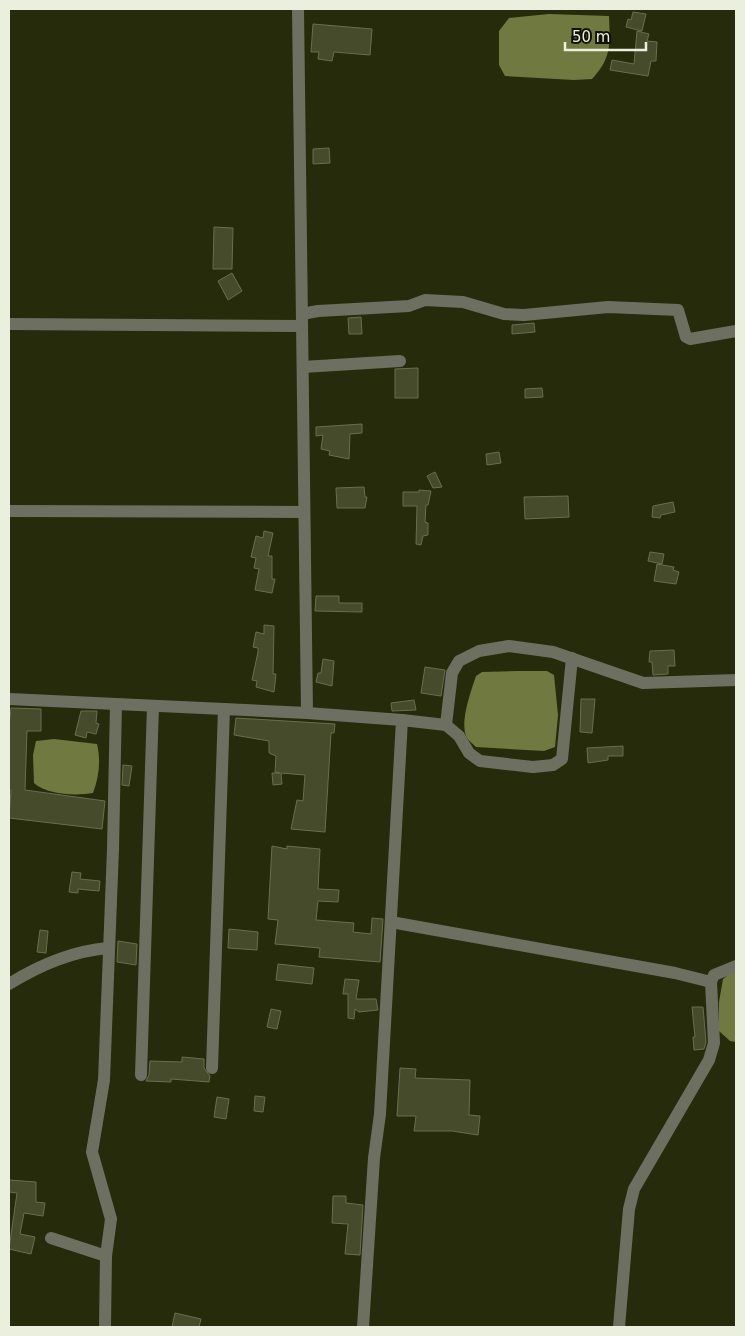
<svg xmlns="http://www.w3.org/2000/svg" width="745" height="1336" viewBox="0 0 745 1336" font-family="'DejaVu Sans',sans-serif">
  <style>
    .water { fill: #707940 }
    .building { fill: #464b2b; stroke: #696f4e }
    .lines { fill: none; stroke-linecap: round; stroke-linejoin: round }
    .minor { stroke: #6d7061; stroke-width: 12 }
  </style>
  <rect width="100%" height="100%" fill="#262b0c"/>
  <g class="water">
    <path d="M549,14L609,16C610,43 612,58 592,79L574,80L505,76L499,65V31L509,18Z"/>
    <path d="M518,671H547L554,675L558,715L555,747L544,751L476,747C473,744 469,741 467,738C459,724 471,691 476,676L482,672Z"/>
    <path d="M54,739L97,744C101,761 99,777 93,793C76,796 47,795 34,783L33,755L36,741Z"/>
    <polygon points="736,969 736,1042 730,1041 719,1031 719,1002 723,979"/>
  </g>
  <g class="building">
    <polygon points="633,12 646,14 642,31 626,27 628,19 631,20"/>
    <polygon points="313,24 372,29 370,55 334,52 332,61 318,59 319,52 311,52"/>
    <polygon points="637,31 649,34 647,41 657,42 656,61 651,61 648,76 610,70 612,60 634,64"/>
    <polygon points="329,148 330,163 313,164 313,149"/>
    <polygon points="214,227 233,228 232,269 213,269"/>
    <polygon points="232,273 242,291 228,300 218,281"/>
    <polygon points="361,317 362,334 349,334 348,318"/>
    <polygon points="534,323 535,332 512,334 512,325"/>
    <polygon points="418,368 418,398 395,398 395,369"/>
    <polygon points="542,388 543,397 525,398 525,389"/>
    <polygon points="362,424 362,433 350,434 349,459 329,455 330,451 321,449 323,435 316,436 316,427"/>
    <polygon points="499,452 501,463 487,465 486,454"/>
    <polygon points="435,472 442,487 433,488 427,476"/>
    <polygon points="364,487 365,497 367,497 365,508 337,508 336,488"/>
    <polygon points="419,490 431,491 428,505 426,505 425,522 428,523 428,535 423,536 421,545 416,544 417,506 403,506 403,492 419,492"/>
    <polygon points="568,496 569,517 525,519 524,497"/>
    <polygon points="673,502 675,512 661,515 660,518 652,517 653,506"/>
    <polygon points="264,531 273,533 268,556 272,556 272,579 275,579 272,593 255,590 259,569 254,568 256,558 251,557 256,536 263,538"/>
    <polygon points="650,552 664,554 662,564 648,561"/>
    <polygon points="657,564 674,567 673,570 679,572 676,584 654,581"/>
    <polygon points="316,596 339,596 339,603 362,603 362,612 315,611"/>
    <polygon points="264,625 274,626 273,674 276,674 274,692 256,687 257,681 252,680 258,652 258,648 253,647 256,632 264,634"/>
    <polygon points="674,650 675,666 668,666 668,674 653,675 652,662 649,662 650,651"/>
    <polygon points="323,659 334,661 332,686 316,682 318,673 321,673"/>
    <polygon points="425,667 445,670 441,696 421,693"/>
    <polygon points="581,699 595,699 592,733 580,732"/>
    <polygon points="414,700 416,710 392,711 391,703"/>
    <polygon points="11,708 41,709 41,731 27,731 25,790 105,801 102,829 9,818 11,790 9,790 9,726"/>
    <polygon points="81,711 97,711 96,723 99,724 96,734 87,732 86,738 75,735"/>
    <polygon points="236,718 335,724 334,733 331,733 325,832 291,829 297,800 303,801 305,775 281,773 282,784 273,785 272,773 280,773 275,772 276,756 269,753 269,741 234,735"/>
    <polygon points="623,746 623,756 608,756 608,760 588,763 587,748"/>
    <polygon points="123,765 132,766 129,786 122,785"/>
    <polygon points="272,846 287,849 287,846 320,849 318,889 339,890 338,902 318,901 316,920 354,923 353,932 371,934 372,918 383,919 380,962 319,957 320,948 275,944 278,920 268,919"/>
    <polygon points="72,872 81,873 80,879 100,881 99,891 78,889 78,893 69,892"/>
    <polygon points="229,929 258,932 257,950 228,948"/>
    <polygon points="40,930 48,931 46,953 37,952"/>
    <polygon points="118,941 137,944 136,965 117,962"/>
    <polygon points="278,964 314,968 312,984 276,980"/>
    <polygon points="345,979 359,980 356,999 376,999 378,1010 359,1012 355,1009 354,1019 348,1018 348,994 343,994"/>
    <polygon points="692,1007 703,1007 706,1042 704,1049 694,1050 693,1037 695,1037"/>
    <polygon points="271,1009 281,1011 277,1029 267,1027"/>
    <polygon points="182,1057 204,1059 204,1068 210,1076 209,1082 171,1079 171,1082 146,1081 149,1075 150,1061 182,1062"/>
    <polygon points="400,1068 416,1069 415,1078 470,1080 469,1115 480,1116 478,1135 452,1131 414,1131 416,1116 397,1116"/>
    <polygon points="255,1096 265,1097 263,1112 254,1111"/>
    <polygon points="217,1097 229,1099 226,1119 214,1117"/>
    <polygon points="9,1180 36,1182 36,1202 45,1203 43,1216 24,1213 20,1234 35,1237 31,1254 9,1249 17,1193 9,1192"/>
    <polygon points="333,1196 346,1196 346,1203 363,1205 360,1255 345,1254 348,1224 332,1223"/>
    <polygon points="175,1313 201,1319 199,1327 172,1327"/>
  </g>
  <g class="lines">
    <g class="minor">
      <polyline points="298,9 307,713 402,720 380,1114 374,1158 363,1327"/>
      <polyline points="302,314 318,311 409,306 425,300 463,302 504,314 524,315 608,307 678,310 686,337 690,339 736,331"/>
      <polyline points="9,324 302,326"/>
      <polyline points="303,367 400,361"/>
      <polyline points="9,511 304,512"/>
      <polyline points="9,699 307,713"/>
      <polyline points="402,720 446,725 452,673 459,661 479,651 509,646 553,652 643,683 736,680"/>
      <polyline points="446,725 459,736 469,753 480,761 533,767 553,765 562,759 572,658"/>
      <polyline points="391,922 675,973 711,982"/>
      <path d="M9,984C38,966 73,951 108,948"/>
      <polyline points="212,1068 224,709"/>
      <polyline points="141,1075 153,706"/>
      <polyline points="51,1238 106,1256"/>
      <polyline points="105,1327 106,1256 111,1219 92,1152 104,1080 113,849 116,704"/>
      <polyline points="619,1327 629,1209 634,1189 709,1060 714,1043 711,982 714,975 736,966"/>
    </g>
  </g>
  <rect width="745" height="1336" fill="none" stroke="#ebefdd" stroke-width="20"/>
  <path d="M565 42v8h81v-8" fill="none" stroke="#ebefdd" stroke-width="2.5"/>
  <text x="572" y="42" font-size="15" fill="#ebefdd" stroke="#101206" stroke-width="4" paint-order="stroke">50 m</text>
</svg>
